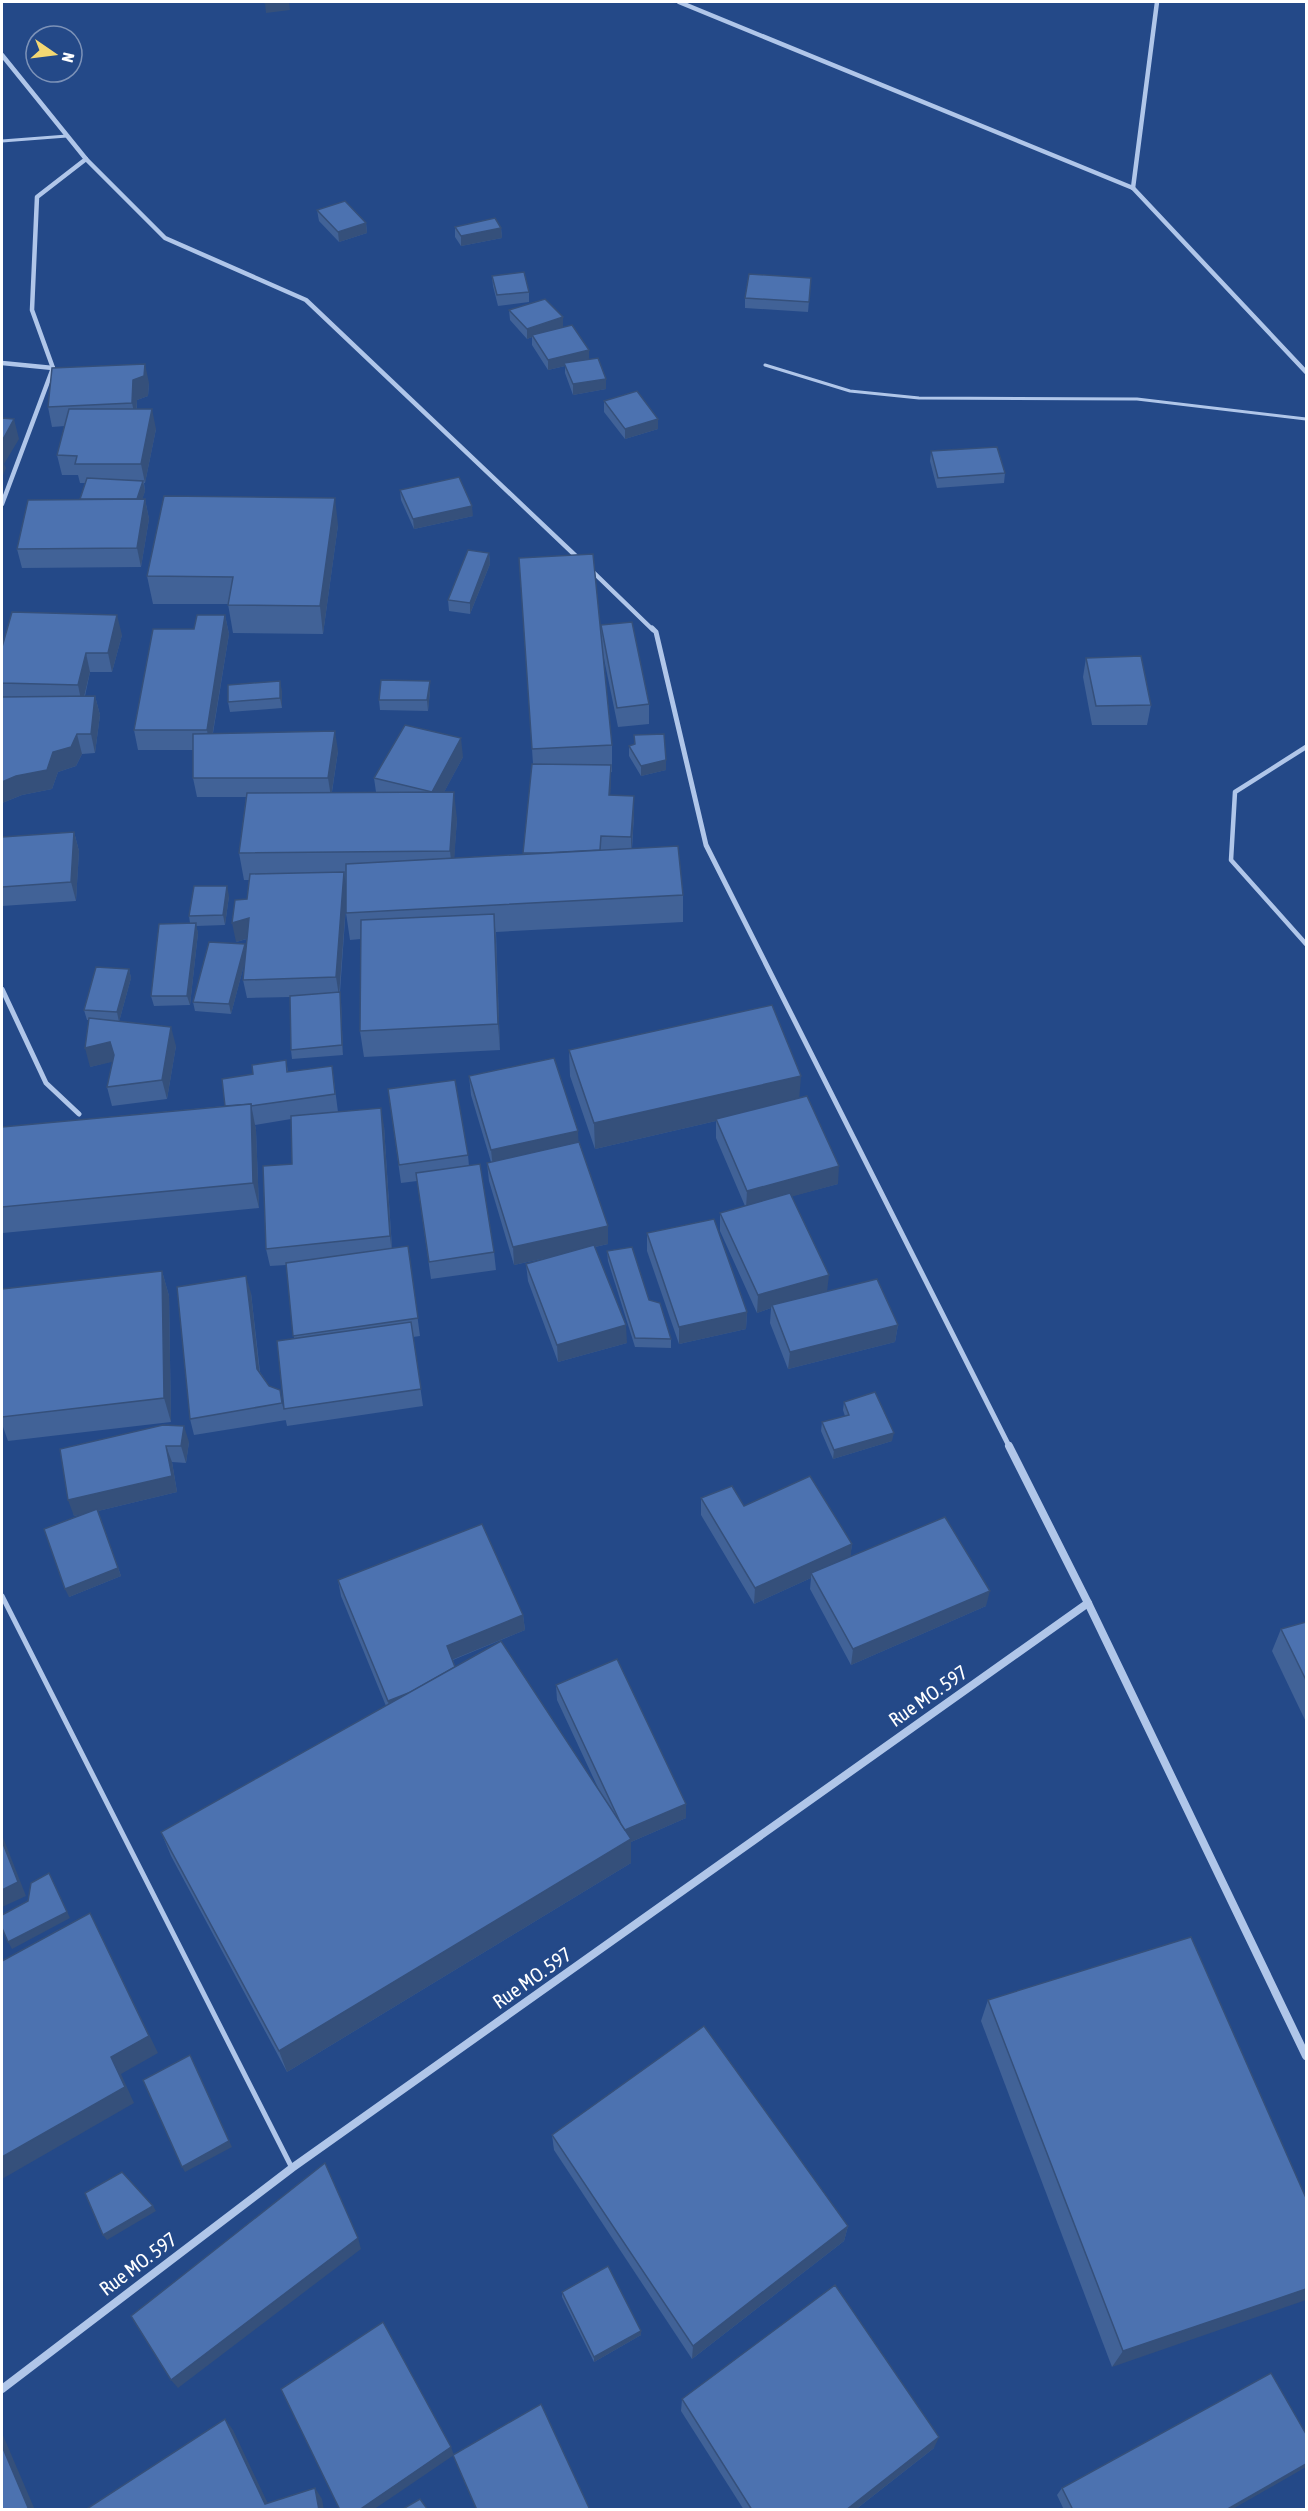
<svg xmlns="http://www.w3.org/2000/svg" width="1308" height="2511" viewBox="0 0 1308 2511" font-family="'Asap Condensed',sans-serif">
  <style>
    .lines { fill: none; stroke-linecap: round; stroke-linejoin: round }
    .service-far2 { stroke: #b0c6e9; stroke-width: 3 }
    .service-far1 { stroke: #b0c6e9; stroke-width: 4.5 }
    .service { stroke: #b0c6e9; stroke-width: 5 }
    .minor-far2 { stroke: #b0c6e9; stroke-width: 4.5 }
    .minor-far1 { stroke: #b0c6e9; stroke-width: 5 }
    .minor { stroke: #b0c6e9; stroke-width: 8 }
    .wall { fill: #416297 }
    .shaded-wall { fill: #35507b }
    .building { fill: #4c72b0; stroke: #35507b; stroke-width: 1.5 }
    .labels { text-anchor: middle; stroke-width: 5; stroke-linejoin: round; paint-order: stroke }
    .near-street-label { font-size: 20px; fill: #fff; stroke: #244988 }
  </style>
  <rect width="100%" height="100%" fill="#244988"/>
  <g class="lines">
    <g class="service-far2">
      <polyline points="2,141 67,136"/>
      <polyline points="765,365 850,391 919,398 1137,399 1306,419"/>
    </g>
    <polyline class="service-far1" points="1306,747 1235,792 1231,860 1306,944"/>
    <polyline class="service" points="2,1596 292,2168"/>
    <g class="minor-far2">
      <polyline points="679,2 1133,188 1306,372"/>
      <polyline points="2,55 86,159 165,238 306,300 579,559"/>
      <polyline points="1133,188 1157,2"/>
      <polyline points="2,363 53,368"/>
      <polyline points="2,504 53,368 32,310 37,197 86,159"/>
      <polyline points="591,570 653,630"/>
    </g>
    <g class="minor-far1">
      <polyline points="652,628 656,632 706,845 1010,1448"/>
      <polyline points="2,989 46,1083 79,1114"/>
    </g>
    <g class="minor">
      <polyline points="1009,1446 1088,1603 1306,2056"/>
      <polyline points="2,2389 292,2168 1088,1603"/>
    </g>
  </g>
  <g class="wall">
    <polygon points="317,210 366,223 367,233 339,242 319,221"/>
    <polygon points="455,227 501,228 502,238 461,246 455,237"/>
    <polygon points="492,276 529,292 529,302 498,306 493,286"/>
    <polygon points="811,278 808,312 745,308 745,298"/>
    <polygon points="509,310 563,317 563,327 557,329 589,359 606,389 573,395 565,373 565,366 548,370 532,345 532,337 527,339 510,320"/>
    <polygon points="149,383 148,396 137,400 137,409 156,429 145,483 144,483 145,491 142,499 145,499 149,519 141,567 22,568 17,549 80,500 85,483 80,483 78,475 62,475 57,455 65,426 52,427 48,407"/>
    <polygon points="604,401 658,429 625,439 604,412"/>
    <polygon points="931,451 1005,473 1004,483 937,488 930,461"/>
    <polygon points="400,490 473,516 414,529 401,500"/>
    <polygon points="338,525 323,634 233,633 228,604 153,604 147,576"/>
    <polygon points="489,553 490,564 470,614 449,611 448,600"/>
    <polygon points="521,585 601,632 601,625 649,704 649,724 618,727 603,654 612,745 612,772 611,772 610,795 634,815 632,849 683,895 683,922 496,932 500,1050 364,1057 360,1031 361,939 350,940 346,913 346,906 340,992 341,1002 343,1055 292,1059 291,1050 290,997 247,998 243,980 245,961 231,1014 195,1011 193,1002 245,944 246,950 247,939 236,942 247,899 249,880 244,880 239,853 246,797 197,797 193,778 193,750 138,750 134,730 194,629 225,615 229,634 213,733 338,751 332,792 376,792 374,778 463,757 444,792 457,819 454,858 523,854 532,764 533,764"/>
    <polygon points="122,635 112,672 90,672 85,696 95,696 100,715 95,753 82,754 76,766 58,772 52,789 22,795 2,803 2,647"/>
    <polygon points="1086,658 1151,705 1147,725 1092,725 1083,677"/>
    <polygon points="430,681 430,691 428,711 380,710 379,700"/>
    <polygon points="282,691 282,708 230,712 228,702"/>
    <polygon points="634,735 666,760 666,770 641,776 629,756 629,746 634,745"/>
    <polygon points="74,832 79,851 76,901 2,906 2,837"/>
    <polygon points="229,896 225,925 196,926 198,933 190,1005 154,1006 151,996 190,923 189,916"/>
    <polygon points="129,969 131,978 119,1022 176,1046 167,1099 112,1106 107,1087 113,1061 90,1067 89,1020 87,1020 84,1010"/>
    <polygon points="569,1050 800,1098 838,1184 792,1196 827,1291 898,1325 895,1342 788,1369 770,1323 771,1308 757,1313 720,1231 720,1213 745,1206 716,1138 716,1121 595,1149 570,1076"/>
    <polygon points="286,1060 288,1072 332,1066 338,1112 384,1126 392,1248 408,1246 420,1336 413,1337 423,1406 287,1426 284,1412 286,1420 194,1435 190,1419 251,1293 260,1372 269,1386 280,1390 283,1407 294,1338 286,1265 270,1266 266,1249 292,1164 291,1119 255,1125 256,1130 259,1208 3,1233 2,1228 2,1127 225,1106 253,1074"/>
    <polygon points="469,1076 578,1142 608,1226 608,1244 595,1247 627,1343 558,1362 528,1281 526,1264 555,1256 514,1265 489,1181 487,1163 491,1162 471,1095"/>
    <polygon points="388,1089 468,1155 469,1166 494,1252 496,1270 431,1279 417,1181 401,1183"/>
    <polygon points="647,1233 747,1312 746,1329 679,1344 647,1251"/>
    <polygon points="607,1251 649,1300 671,1339 671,1348 635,1347 608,1261"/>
    <polygon points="162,1271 169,1296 171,1422 8,1441 2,1424 2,1318"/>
    <polygon points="844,1402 892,1441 833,1459 821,1431 822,1422 845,1416 843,1410"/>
    <polygon points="189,1442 186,1463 172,1462 177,1492 98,1511 121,1576 69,1597 83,1514 74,1516 60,1449"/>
    <polygon points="701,1498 852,1544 850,1557 986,1606 851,1665 810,1589 811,1578 754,1604 701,1515"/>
    <polygon points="338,1580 523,1615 525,1630 453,1660 455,1667 599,1790 557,1700 556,1685 686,1818 631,1842 631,1863 287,2072 171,1856 161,1832 386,1706 341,1596"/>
    <polygon points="1306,1622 1306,1722 1272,1651 1281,1629"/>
    <polygon points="988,2000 1306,2198 1112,2367 981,2021"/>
    <polygon points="552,2135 848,2226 844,2241 692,2359 554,2150"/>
    <polygon points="562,2292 641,2335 594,2362 562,2297"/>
    <polygon points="682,2399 934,2448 855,2510 744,2510 681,2411"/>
    <polygon points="1062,2488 1231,2510 1064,2510 1057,2495"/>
  </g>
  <g class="shaded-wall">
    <polygon points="279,2 289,2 290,10 266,13 265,3"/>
    <polygon points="366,223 367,233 339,242 338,232"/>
    <polygon points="501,228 502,238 461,246 461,236"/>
    <polygon points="563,317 563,327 533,337 532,335 532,337 527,339 527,329"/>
    <polygon points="589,350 589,360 564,363 565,366 548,370 548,360"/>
    <polygon points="145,364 149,383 148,396 137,400 136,422 132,403 133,380"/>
    <polygon points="606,379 606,389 573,395 573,384"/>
    <polygon points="152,409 156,429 145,483 141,464"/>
    <polygon points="14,419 19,439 4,464 6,468 2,478 2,462 3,459 2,454 2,441"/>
    <polygon points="658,419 658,429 625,439 625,429"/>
    <polygon points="143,481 145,491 139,511 137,501"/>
    <polygon points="335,498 338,525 323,634 320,606"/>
    <polygon points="145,499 149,519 141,567 137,548"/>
    <polygon points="472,506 473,516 414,529 413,519"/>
    <polygon points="489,553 490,564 470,614 470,603"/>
    <polygon points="117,615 122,635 112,672 108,653"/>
    <polygon points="225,615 229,634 210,749 207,730"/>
    <polygon points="86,653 90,672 82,705 78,685"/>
    <polygon points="280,681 282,691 282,708 280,698"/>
    <polygon points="430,681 430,691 428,711 427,700"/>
    <polygon points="95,696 100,715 95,753 91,734"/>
    <polygon points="335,731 338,751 331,797 328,778"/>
    <polygon points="77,734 82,754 76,766 58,772 52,789 22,795 2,803 2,782 53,752"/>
    <polygon points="461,738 463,757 434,811 432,792"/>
    <polygon points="666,760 666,770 641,776 641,766"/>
    <polygon points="611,765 611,784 609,814 609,795"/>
    <polygon points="454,792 457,819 453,878 450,851"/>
    <polygon points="634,796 634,815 631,856 631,837"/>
    <polygon points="74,832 79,851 76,901 71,882"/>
    <polygon points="344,872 347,891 339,996 336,977"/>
    <polygon points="227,886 229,896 225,925 223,915"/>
    <polygon points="494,914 496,941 500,1050 498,1024"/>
    <polygon points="249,918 253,937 236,942 232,923"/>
    <polygon points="196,923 198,933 190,1005 187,996"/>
    <polygon points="245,944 247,954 231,1014 229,1004"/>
    <polygon points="129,969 131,978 119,1022 117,1012"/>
    <polygon points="340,992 341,1002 343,1055 342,1045"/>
    <polygon points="171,1027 176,1046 167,1099 162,1080"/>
    <polygon points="110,1042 116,1061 90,1067 85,1048"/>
    <polygon points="801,1076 799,1102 716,1119 716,1121 595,1149 594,1123"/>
    <polygon points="251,1104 256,1130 259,1208 253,1183"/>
    <polygon points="381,1108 384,1126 392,1254 390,1236"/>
    <polygon points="578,1131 579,1149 493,1168 491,1150"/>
    <polygon points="839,1166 838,1184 746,1209 747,1191"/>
    <polygon points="608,1226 608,1244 514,1265 513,1247"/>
    <polygon points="162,1271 169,1296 171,1422 164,1398"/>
    <polygon points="829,1275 827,1292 772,1305 771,1308 757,1313 758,1295"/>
    <polygon points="246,1276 251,1293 261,1386 257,1369"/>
    <polygon points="747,1312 746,1329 679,1344 679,1327"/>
    <polygon points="626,1325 627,1343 558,1362 557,1345"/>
    <polygon points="898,1325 895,1342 788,1369 790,1352"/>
    <polygon points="184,1426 189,1442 186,1463 181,1446"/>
    <polygon points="894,1433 892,1441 833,1459 834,1450"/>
    <polygon points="166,1446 172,1462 177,1492 98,1511 121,1576 69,1597 65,1589 98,1511 74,1516 68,1500"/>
    <polygon points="852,1544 850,1560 811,1573 811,1578 754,1604 755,1588"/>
    <polygon points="990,1591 986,1606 851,1665 853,1649"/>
    <polygon points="523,1615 525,1630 449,1661 447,1646"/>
    <polygon points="458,1673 391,1716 388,1701"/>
    <polygon points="686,1804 686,1818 631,1842 631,1863 287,2072 279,2051 624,1831"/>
    <polygon points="2,1835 26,1896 2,1907"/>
    <polygon points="49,1873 70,1918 12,1949 8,1942"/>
    <polygon points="90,1913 158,2053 121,2074 134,2103 2,2179 2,2157 111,2057"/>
    <polygon points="190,2055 232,2147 185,2172 182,2167"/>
    <polygon points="153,2206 156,2211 107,2240 103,2235"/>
    <polygon points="848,2226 844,2241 692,2359 693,2346"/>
    <polygon points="358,2238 361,2249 178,2388 171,2380"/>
    <polygon points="1306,2289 1306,2300 1112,2367 1123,2351"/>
    <polygon points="641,2331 641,2335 594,2362 594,2357"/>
    <polygon points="225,2419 233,2430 271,2510 265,2504"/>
    <polygon points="2,2433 35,2510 29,2510 2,2446"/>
    <polygon points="939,2437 934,2448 855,2510 846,2510"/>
    <polygon points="451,2447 454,2455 373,2510 359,2510"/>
    <polygon points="1306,2464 1306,2467 1231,2510 1226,2510"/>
    <polygon points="315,2488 322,2499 324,2510 319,2510"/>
  </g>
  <g class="building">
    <polygon points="264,2 279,2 265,3"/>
    <polygon points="345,201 366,223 338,232 317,210"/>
    <polygon points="495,218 501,228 461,236 455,227"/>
    <polygon points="524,272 529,292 497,295 492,276"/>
    <polygon points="749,274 811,278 809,302 745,298"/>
    <polygon points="545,299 563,317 527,329 509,310"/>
    <polygon points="572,325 589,350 548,360 532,335"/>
    <polygon points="598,358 606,379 573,384 564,363"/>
    <polygon points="145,364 144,376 133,380 132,403 48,407 52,368"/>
    <polygon points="637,391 658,419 625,429 604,401"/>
    <polygon points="69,409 152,409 141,464 75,464 77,456 57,455"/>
    <polygon points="2,418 14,419 2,441"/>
    <polygon points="997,447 1005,473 938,478 931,451"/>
    <polygon points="459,477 472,506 413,519 400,490"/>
    <polygon points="87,478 143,481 137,499 80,499"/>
    <polygon points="164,496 335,498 320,606 228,605 233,577 147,576"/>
    <polygon points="145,499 137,548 17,549 28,500"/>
    <polygon points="468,550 489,553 470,603 448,600"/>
    <polygon points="593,554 612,745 532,749 519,558"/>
    <polygon points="12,612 117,615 108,653 86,653 78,685 2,683 2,647"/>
    <polygon points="197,615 225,615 207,730 134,730 153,629 194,629"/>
    <polygon points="632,622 649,704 617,708 601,625"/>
    <polygon points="1141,656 1151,705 1096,706 1086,658"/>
    <polygon points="381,680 430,681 427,700 379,700"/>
    <polygon points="280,681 280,698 228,702 228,685"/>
    <polygon points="95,696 91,734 77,734 71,747 53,752 47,770 16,776 2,782 2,697"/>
    <polygon points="405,725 461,738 432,792 374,778"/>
    <polygon points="335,731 328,778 193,778 193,734"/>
    <polygon points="664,734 666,760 641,766 629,746 635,744 634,735"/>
    <polygon points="532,764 611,765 609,795 634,796 631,837 601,836 600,850 544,853 523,853"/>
    <polygon points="454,792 450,851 239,853 247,793"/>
    <polygon points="74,832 71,882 2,887 2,837"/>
    <polygon points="678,846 683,895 346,913 346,864"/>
    <polygon points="344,872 336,977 243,980 249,918 232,923 235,900 247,899 250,874"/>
    <polygon points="194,886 227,886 223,915 189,916"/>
    <polygon points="494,914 498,1024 360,1031 361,920"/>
    <polygon points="196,923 187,996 151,996 159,924"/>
    <polygon points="209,942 245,944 229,1004 193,1002"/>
    <polygon points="96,967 129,969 117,1012 84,1010"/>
    <polygon points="340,992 342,1045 291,1050 290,996"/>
    <polygon points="772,1005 801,1076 594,1123 569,1050"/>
    <polygon points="89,1018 171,1027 162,1080 107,1087 114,1055 110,1042 85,1048"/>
    <polygon points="554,1058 578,1131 491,1150 469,1076"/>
    <polygon points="286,1060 287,1072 332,1066 335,1094 251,1106 251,1104 225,1106 222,1079 253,1074 252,1065"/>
    <polygon points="455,1080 468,1155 399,1165 388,1089"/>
    <polygon points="807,1096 839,1166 747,1191 716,1119"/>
    <polygon points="251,1104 253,1183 2,1207 2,1127"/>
    <polygon points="381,1108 390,1236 266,1249 263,1166 292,1164 291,1116"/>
    <polygon points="579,1142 608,1226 513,1247 487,1163"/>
    <polygon points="480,1164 494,1252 429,1262 416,1173"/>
    <polygon points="790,1193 829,1275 758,1295 720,1213"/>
    <polygon points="714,1219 747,1312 679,1327 647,1233"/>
    <polygon points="594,1245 626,1325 557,1345 526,1264"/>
    <polygon points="408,1246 418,1318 293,1336 286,1263"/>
    <polygon points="632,1247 649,1300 660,1303 671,1339 635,1338 607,1251"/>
    <polygon points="162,1271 164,1398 2,1417 2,1289"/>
    <polygon points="246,1276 257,1369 269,1386 280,1390 282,1403 190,1419 177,1287"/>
    <polygon points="877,1279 898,1325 790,1352 772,1305"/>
    <polygon points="411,1322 421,1389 284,1409 277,1341"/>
    <polygon points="875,1392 894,1433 834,1450 822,1422 849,1415 844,1402"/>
    <polygon points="163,1425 184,1426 181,1446 166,1446 172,1476 68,1500 60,1449"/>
    <polygon points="810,1476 852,1544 755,1588 701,1498 732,1486 744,1506"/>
    <polygon points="97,1509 118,1568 65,1589 44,1529"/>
    <polygon points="945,1517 990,1591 853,1649 811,1573"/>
    <polygon points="482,1524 523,1615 447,1646 455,1667 411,1692 388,1701 338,1580"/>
    <polygon points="1306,1622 1306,1680 1281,1629"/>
    <polygon points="501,1641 631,1839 279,2051 161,1832"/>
    <polygon points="617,1659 686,1804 625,1830 621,1824 556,1685"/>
    <polygon points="2,1841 18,1882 2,1890"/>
    <polygon points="49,1873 67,1912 8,1942 2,1928 2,1915 28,1901 31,1883"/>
    <polygon points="90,1913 149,2036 111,2057 125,2087 2,2157 2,1961"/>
    <polygon points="1191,1937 1306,2198 1306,2289 1123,2351 988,2000"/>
    <polygon points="704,2026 848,2226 693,2346 552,2135"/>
    <polygon points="190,2055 229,2141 182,2167 143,2080"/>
    <polygon points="325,2163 358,2238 171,2380 131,2316"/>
    <polygon points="122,2172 153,2206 103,2235 85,2193"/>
    <polygon points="608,2266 641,2331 594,2357 562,2292"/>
    <polygon points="835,2285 939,2437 846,2510 752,2510 682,2399"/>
    <polygon points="383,2322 451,2447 359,2510 340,2510 281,2389"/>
    <polygon points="1271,2373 1306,2434 1306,2464 1226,2510 1073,2510 1062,2488"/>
    <polygon points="541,2404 590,2510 477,2510 453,2455"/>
    <polygon points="225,2419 265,2504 315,2488 319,2510 85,2510"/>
    <polygon points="2,2446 29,2510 2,2510"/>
    <polygon points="420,2499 428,2510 401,2510"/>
  </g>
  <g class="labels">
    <g class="near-street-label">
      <text transform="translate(928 1696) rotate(-35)" y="7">Rue MO. 597</text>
      <text transform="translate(532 1978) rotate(-35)" y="7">Rue MO. 597</text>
      <text transform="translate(138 2264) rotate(-37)" y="7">Rue MO. 597</text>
    </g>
  </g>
  <rect width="1308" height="2511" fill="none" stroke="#ffffff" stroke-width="6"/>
  <g transform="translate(54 54) rotate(104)"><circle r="28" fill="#244988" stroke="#7c92b8" stroke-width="1.5"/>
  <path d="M0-4.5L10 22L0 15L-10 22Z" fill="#f4d873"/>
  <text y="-9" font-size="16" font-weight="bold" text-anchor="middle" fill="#ffffff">N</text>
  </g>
</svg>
